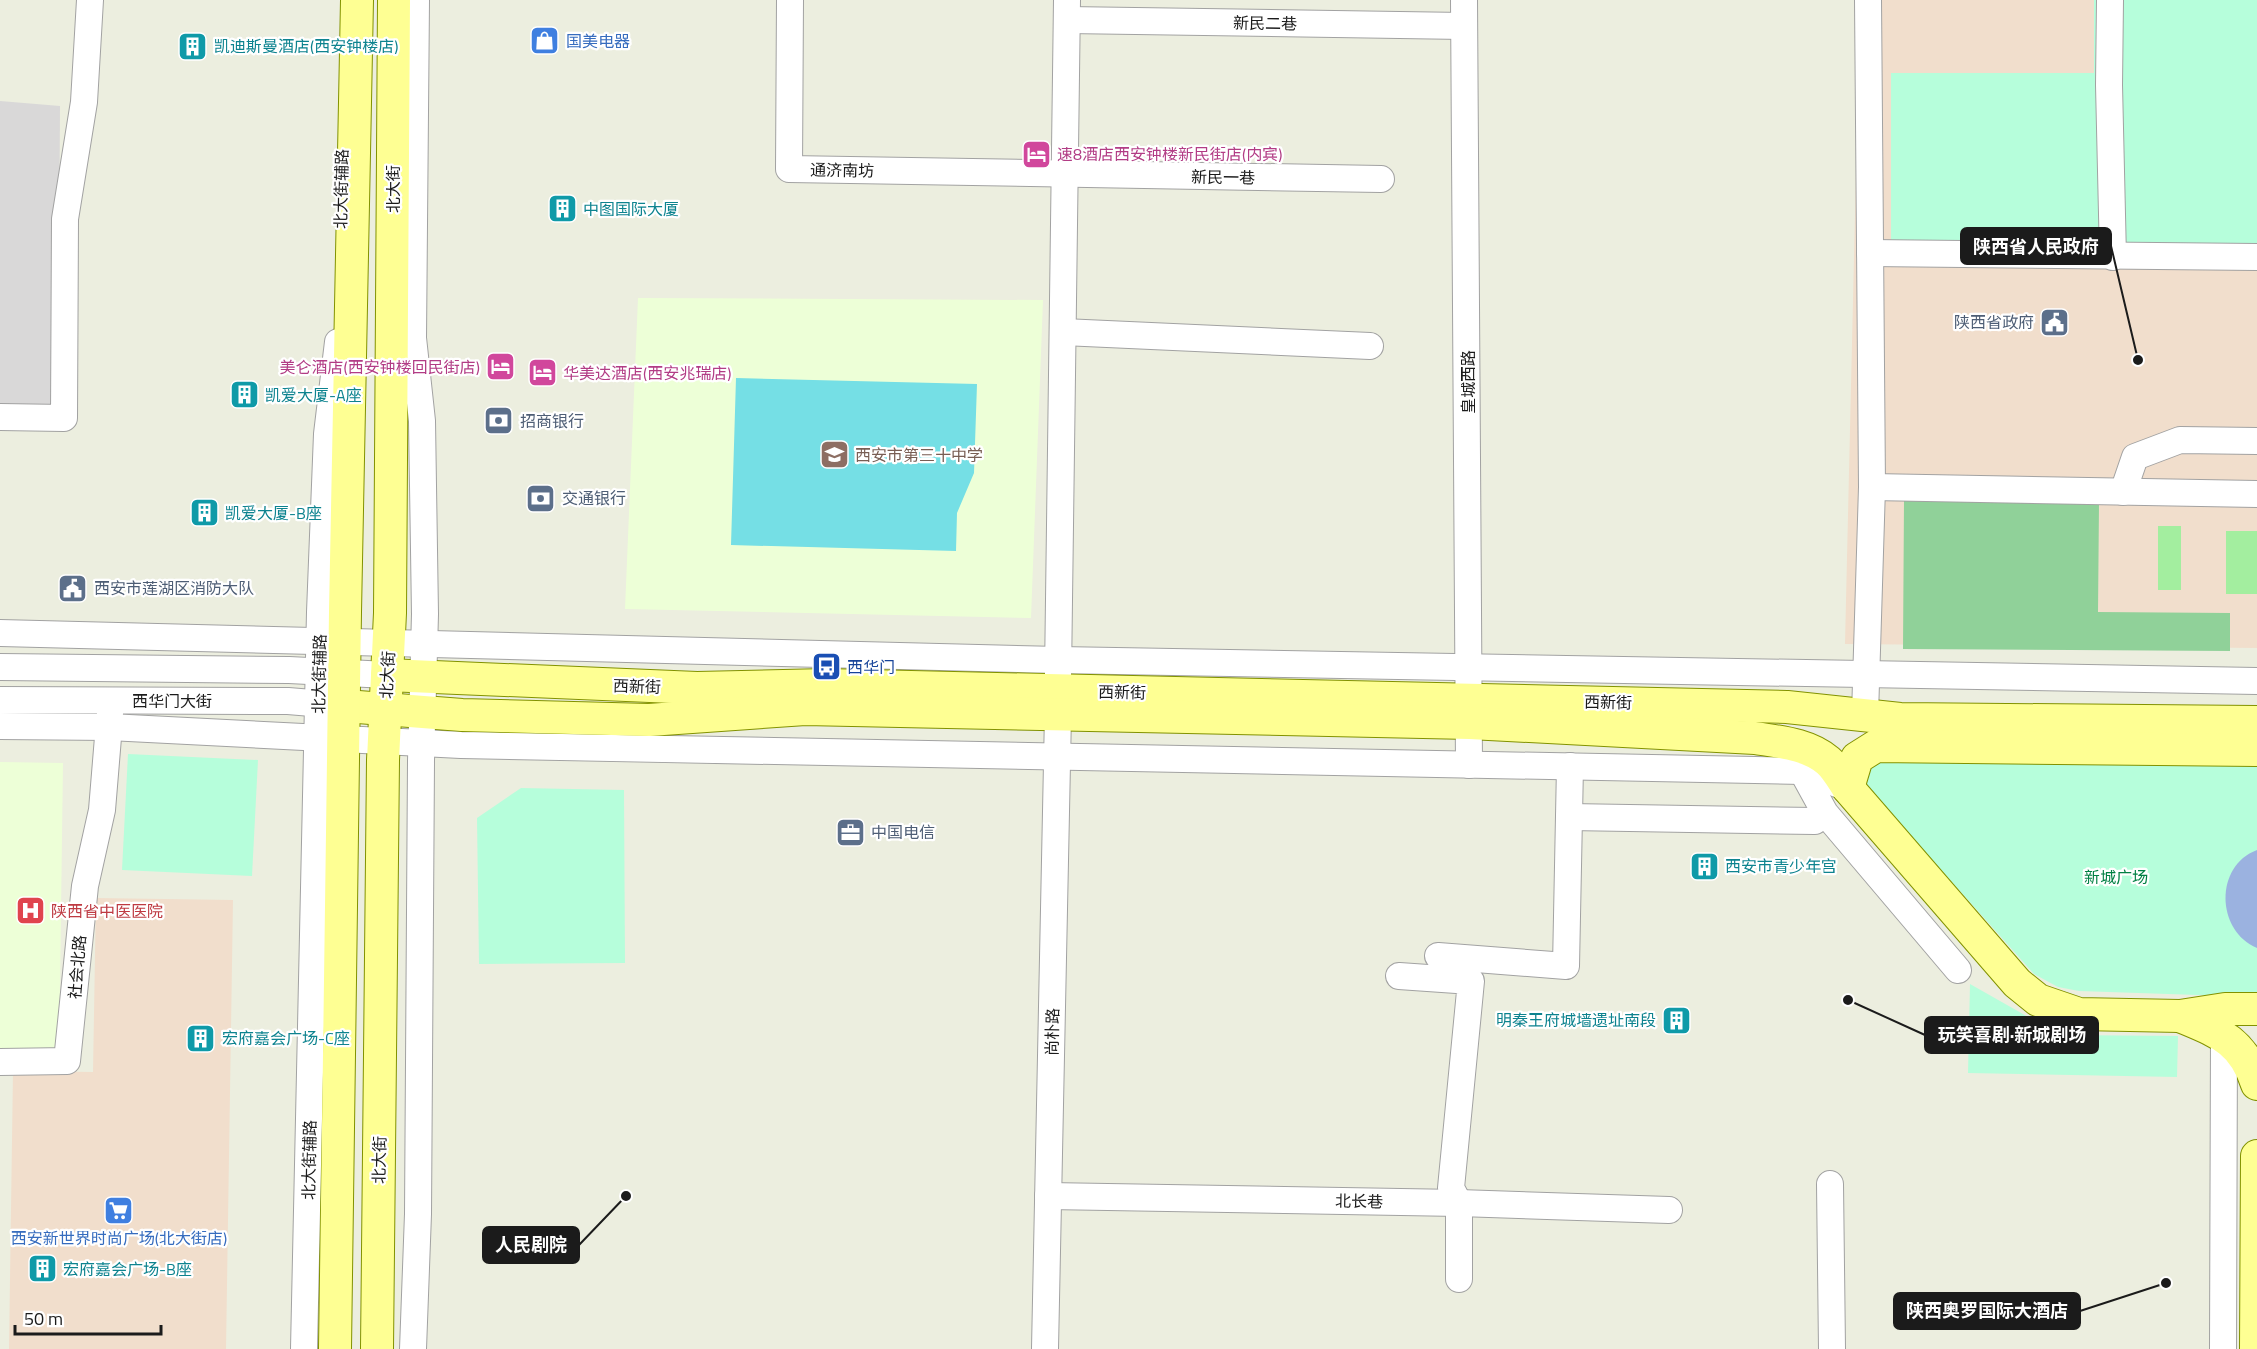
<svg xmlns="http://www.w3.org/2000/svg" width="2257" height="1349" viewBox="0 0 2257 1349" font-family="'Titillium Web','Noto Sans SC',sans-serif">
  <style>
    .residential { fill: #d9d8d8 }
    .commercial { fill: #f1decc }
    .education { fill: #edffd7 }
    .grass { fill: #a3ee9f }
    .forest { fill: #90d199 }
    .park { fill: #b6fedb }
    .pitch { fill: #75dfe5 }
    .water { fill: #9bb2e0 }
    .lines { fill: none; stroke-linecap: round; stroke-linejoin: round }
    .minor-casing { stroke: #a2a2a2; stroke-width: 28 }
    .major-casing { stroke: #829200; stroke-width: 34 }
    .minor { stroke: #fff; stroke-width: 26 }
    .major { stroke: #feff93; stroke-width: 32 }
    .labels { text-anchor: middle; stroke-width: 4.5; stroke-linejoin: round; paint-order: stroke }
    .street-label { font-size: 16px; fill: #1b1b1b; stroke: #fff }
    .shop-label { font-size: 16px; fill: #366cbe; stroke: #fff; text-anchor: start }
    .culture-label { font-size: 16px; fill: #0d838f; stroke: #fff; text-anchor: start }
    .hotel-label { font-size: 16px; fill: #b23c85; stroke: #fff; text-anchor: start }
    .service-label { font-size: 16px; fill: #4e5e75; stroke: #fff; text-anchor: start }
    .education-label { font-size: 16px; fill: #785e54; stroke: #fff; text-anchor: start }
    .transit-label { font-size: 16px; fill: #164399; stroke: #fff; text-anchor: start }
    .park-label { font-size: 16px; fill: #028044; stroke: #fff }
    .health-label { font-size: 16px; fill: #be3a42; stroke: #fff; text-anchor: start }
    .leader { fill: none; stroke: #1b1b1b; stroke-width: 2 }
    .callout-dot { fill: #1b1b1b; stroke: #fff; stroke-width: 2 }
    .callout { fill: #1b1b1b; stroke: #1b1b1b; stroke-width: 2 }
    .callout-label { font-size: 18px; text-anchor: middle; font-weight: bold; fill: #fff }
  </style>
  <rect width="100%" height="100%" fill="#eceedf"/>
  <polygon class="residential" points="0,101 60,106 58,426 0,424"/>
  <g class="commercial">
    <polygon points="1860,0 2257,0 2257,648 1845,644"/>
    <polygon points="96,898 233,900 226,1349 9,1349 13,1071 93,1072"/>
  </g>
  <g class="education">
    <polygon points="638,298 1043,300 1031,618 625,609"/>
    <polygon points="0,762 63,763 59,1059 0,1058"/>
  </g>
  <g class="grass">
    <rect x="2158" y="526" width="23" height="64"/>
    <rect x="2226" y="531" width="31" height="63"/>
  </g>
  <polygon class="forest" points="1904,501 2099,503 2098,612 2230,613 2230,651 1903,649"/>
  <g class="park">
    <polygon points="2094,0 2257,0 2257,244 1891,243 1891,73 2094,73"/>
    <polygon points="128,754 258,760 252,876 122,870"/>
    <polygon points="1862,760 2257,762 2257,997 2079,991 2058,987 2034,974 1860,779"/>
    <polygon points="521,788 624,790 625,963 479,964 477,818"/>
    <polygon points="1970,984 2060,1035 2178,1036 2177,1077 1968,1073"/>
  </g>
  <polygon class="pitch" points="736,378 977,384 974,473 957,513 956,551 731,545"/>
  <path class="water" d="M2257,850V948C2216,931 2214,866 2257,850Z"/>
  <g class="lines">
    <defs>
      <g id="minor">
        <polyline points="790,0 789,169 1381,179"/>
        <polyline points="1464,0 1469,765"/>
        <polyline points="2110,0 2109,85 2113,257"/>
        <polyline points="1067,20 1464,26"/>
        <polyline points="1870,253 2257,257"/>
        <polyline points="1063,332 1370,346"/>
        <polyline points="0,417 64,418 65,219 84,102 90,0"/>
        <polyline points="1872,487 2257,494"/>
        <polyline points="2123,492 2135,457 2180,440 2257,441"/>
        <polyline points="0,633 1059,660 2257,681"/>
        <polyline points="0,667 289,670 387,675"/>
        <polyline points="1058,675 1067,0"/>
        <polyline points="0,700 288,701 336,705"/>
        <polyline points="1865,715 1872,487 1868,0"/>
        <polyline points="0,726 109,727 461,745 1802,771 1848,788"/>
        <polyline points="1802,771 1825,813 1958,970"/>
        <polyline points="1569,817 1815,821"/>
        <polyline points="1438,956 1566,966 1570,766"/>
        <polyline points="1399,976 1471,981 1451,1188 1459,1203 1459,1279"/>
        <polyline points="0,1062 67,1061 85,886 102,810 111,701"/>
        <polyline points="1830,1184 1832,1349"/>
        <polyline points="1048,1196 1459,1203 1669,1210"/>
        <polyline points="304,1349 320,612 327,434 338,342"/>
        <polyline points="413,1349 418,1214 421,761 425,614 422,421 413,338 416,0"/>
        <polyline points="1045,1349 1058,714"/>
        <polyline points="2223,1349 2224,1035"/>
      </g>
      <g id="major">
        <polyline points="387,675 697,688 826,685 1787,707 1900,719 2257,722"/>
        <path d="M345,706L462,715L649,720L805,709L1470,723L1755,738C1780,742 1808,744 1828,761C1836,768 1842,779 1848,788L2017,983L2038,1000L2079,1014L2180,1016L2225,1009H2257"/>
        <polyline points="1848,788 1857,758 1876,746 2257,750"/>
        <path d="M2180,1016C2218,1032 2243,1040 2257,1084"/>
        <polyline points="335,1349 345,612 357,0"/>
        <polyline points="377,1349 383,760 390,613 394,0"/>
        <polyline points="2256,1349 2257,1156"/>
      </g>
    </defs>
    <use href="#minor" class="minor-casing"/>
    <use href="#major" class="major-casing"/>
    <use href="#minor" class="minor"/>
    <use href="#major" class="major"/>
  </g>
  <defs>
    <symbol id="shop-square" viewBox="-11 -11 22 22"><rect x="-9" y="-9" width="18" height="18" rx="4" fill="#3f7fe0" stroke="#fff"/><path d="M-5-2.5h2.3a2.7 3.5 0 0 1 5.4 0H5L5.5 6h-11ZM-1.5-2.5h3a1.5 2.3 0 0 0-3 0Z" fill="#fff"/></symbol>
    <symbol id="building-square" viewBox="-11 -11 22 22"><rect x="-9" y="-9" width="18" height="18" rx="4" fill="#0f9aa8" stroke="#fff"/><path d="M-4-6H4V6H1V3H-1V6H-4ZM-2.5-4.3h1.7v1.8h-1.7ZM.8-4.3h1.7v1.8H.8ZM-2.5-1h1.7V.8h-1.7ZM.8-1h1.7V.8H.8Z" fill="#fff"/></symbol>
    <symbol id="hotel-square" viewBox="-11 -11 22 22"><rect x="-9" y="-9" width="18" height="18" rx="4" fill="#d1479c" stroke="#fff"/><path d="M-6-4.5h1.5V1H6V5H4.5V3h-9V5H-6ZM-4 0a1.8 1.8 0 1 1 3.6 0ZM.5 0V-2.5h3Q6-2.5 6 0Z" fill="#fff"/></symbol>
    <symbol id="civic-square" viewBox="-11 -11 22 22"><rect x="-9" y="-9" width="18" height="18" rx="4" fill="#5c6f8a" stroke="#fff"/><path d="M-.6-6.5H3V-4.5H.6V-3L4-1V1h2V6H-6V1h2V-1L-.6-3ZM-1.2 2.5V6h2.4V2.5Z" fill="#fff"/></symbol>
    <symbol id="bank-square" viewBox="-11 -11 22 22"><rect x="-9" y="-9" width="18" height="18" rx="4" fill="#5c6f8a" stroke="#fff"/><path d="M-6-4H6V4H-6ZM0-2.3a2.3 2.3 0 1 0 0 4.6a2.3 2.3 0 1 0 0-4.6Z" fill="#fff"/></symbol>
    <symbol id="school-square" viewBox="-11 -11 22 22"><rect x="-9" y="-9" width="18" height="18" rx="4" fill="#8d6e63" stroke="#fff"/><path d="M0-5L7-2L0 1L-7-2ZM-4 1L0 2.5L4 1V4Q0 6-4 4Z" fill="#fff"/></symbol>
    <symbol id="bus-square" viewBox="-11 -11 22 22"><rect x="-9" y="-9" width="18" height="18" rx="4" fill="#1a4fb4" stroke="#fff"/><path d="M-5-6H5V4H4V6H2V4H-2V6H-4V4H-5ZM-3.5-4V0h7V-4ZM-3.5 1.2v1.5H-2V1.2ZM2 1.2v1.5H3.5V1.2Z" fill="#fff"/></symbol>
    <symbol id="office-square" viewBox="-11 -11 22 22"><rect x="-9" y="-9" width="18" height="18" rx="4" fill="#5c6f8a" stroke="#fff"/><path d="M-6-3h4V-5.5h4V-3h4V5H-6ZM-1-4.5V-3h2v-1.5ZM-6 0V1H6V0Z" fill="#fff"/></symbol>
    <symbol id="hospital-square" viewBox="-11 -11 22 22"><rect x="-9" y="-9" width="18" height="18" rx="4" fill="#e0444e" stroke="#fff"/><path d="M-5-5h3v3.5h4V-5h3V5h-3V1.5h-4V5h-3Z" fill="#fff"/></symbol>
    <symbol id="supermarket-square" viewBox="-11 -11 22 22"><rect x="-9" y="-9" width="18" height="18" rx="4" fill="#3f7fe0" stroke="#fff"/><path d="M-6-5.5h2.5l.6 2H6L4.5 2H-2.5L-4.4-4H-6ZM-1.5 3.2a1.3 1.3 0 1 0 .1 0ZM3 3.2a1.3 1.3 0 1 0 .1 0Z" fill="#fff"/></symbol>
  </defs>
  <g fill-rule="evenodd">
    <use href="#shop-square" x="528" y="24" width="33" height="33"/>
    <use href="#building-square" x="176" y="30" width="33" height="33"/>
    <use href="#hotel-square" x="1020" y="138" width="33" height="33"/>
    <use href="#building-square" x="546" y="192" width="33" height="33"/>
    <use href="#civic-square" x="2038" y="306" width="33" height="33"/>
    <use href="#hotel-square" x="484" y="350" width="33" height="33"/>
    <use href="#hotel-square" x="526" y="356" width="33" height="33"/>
    <use href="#building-square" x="228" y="378" width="33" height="33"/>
    <use href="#bank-square" x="482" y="404" width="33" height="33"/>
    <use href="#school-square" x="818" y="438" width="33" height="33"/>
    <use href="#bank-square" x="524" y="482" width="33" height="33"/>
    <use href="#building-square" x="188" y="496" width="33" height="33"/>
    <use href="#civic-square" x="56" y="572" width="33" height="33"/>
    <use href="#bus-square" x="810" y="650" width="33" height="33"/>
    <use href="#office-square" x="834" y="816" width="33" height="33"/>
    <use href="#building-square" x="1688" y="850" width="33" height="33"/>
    <use href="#hospital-square" x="14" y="894" width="33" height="33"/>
    <use href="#building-square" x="1660" y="1004" width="33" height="33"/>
    <use href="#building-square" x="184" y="1022" width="33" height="33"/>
    <use href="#supermarket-square" x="102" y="1194" width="33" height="33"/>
    <use href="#building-square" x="26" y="1252" width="33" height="33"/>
  </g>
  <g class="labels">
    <g class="street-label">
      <text transform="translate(1265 23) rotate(1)" y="6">新民二巷</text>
      <text transform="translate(842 170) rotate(1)" y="6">通济南坊</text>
      <text transform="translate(1223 177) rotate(1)" y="6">新民一巷</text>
      <text transform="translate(341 189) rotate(-89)" y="6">北大街辅路</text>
      <text transform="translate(393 189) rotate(-90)" y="6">北大街</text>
      <text transform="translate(1468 382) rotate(-90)" y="6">皇城西路</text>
      <text transform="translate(319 674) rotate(-89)" y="6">北大街辅路</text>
      <text transform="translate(387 675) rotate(-87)" y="6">北大街</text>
      <text transform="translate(637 686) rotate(2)" y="6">西新街</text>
      <text transform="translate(1122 692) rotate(1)" y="6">西新街</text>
      <text x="172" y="707">西华门大街</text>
      <text transform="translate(1608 702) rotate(1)" y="6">西新街</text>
      <text transform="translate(77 967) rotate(-85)" y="6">社会北路</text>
      <text transform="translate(1052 1032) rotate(-89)" y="6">尚朴路</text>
      <text transform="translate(309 1160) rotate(-89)" y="6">北大街辅路</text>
      <text transform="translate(379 1160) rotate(-89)" y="6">北大街</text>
      <text transform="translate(1359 1201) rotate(1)" y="6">北长巷</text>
    </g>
    <g class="shop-label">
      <text x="566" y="47">国美电器</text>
      <text x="119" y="1244" text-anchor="middle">西安新世界时尚广场(北大街店)</text>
    </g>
    <g class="culture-label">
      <text x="214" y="52">凯迪斯曼酒店(西安钟楼店)</text>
      <text x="583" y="215">中图国际大厦</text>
      <text x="265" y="401">凯爱大厦-A座</text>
      <text x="225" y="519">凯爱大厦-B座</text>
      <text x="1725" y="872">西安市青少年宫</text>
      <text x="1656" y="1026" text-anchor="end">明秦王府城墙遗址南段</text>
      <text x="222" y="1044">宏府嘉会广场-C座</text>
      <text x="63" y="1275">宏府嘉会广场-B座</text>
    </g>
    <g class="hotel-label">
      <text x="1057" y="160">速8酒店西安钟楼新民街店(内宾)</text>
      <text x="480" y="373" text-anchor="end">美仑酒店(西安钟楼回民街店)</text>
      <text x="563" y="379">华美达酒店(西安兆瑞店)</text>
    </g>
    <g class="service-label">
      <text x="2034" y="328" text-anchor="end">陕西省政府</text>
      <text x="520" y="427">招商银行</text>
      <text x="562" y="504">交通银行</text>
      <text x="94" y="594">西安市莲湖区消防大队</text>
      <text x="871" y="838">中国电信</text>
    </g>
    <g class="education-label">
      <text x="855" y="461">西安市第三十中学</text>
    </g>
    <g class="transit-label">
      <text x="847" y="673">西华门</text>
    </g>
    <g class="park-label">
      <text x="2116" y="883">新城广场</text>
    </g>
    <g class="health-label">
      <text x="51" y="917">陕西省中医医院</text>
    </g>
  </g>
  <path class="leader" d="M2138 360L2111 246M1848 1000L1925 1035M626 1196L579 1245M2166 1283L2080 1311"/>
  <g class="callout-dot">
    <circle cx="2138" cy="360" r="6"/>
    <circle cx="1848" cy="1000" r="6"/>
    <circle cx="626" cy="1196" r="6"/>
    <circle cx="2166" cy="1283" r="6"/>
  </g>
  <g class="callout">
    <rect x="1961" y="228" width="150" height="36" rx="6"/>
    <rect x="1925" y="1017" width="173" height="36" rx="6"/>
    <rect x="483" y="1227" width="96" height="36" rx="6"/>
    <rect x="1894" y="1293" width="186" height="36" rx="6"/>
  </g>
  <g class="callout-label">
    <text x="2036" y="253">陕西省人民政府</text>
    <text x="2012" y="1041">玩笑喜剧·新城剧场</text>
    <text x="531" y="1251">人民剧院</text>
    <text x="1987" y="1317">陕西奥罗国际大酒店</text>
  </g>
  <path d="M15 1325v9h146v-9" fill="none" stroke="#1b1b1b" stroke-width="3"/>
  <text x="24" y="1325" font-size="18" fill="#1b1b1b" stroke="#ffffff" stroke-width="4.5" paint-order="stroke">50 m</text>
</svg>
